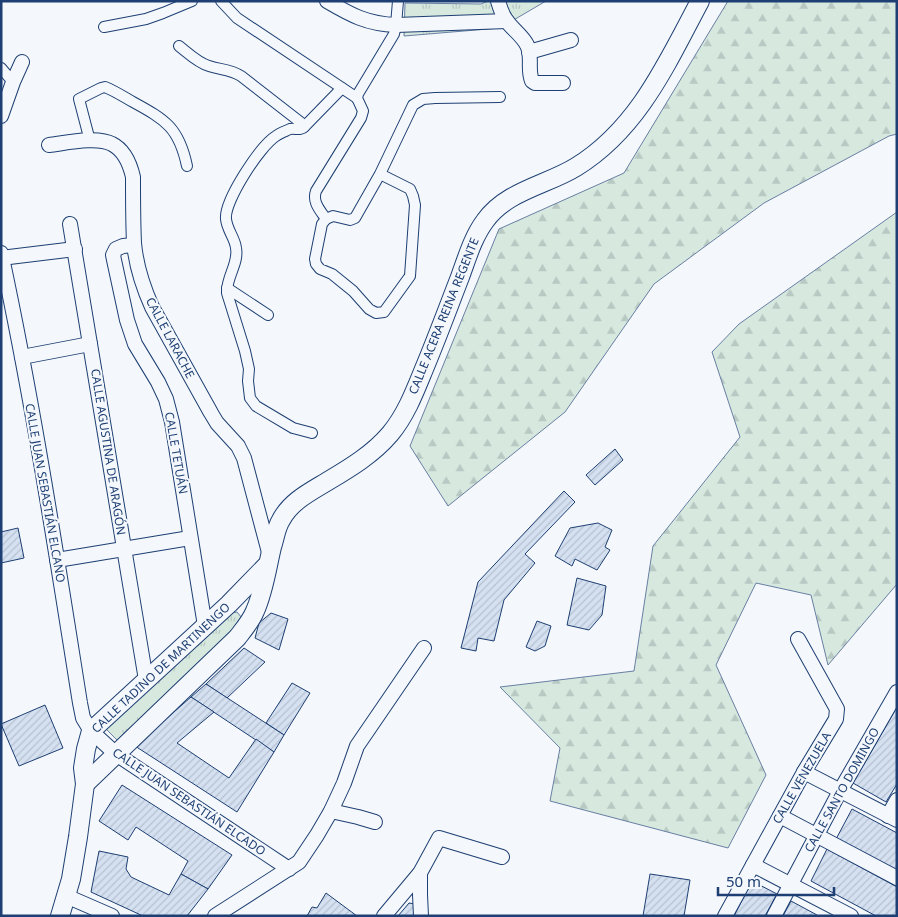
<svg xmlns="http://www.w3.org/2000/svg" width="898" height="917" viewBox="0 0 898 917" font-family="'Noto Sans',sans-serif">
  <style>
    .forest { fill: url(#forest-firs); stroke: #687fa3 }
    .park { fill: url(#park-tufts); stroke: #687fa3 }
    .building { fill: url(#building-hatch); stroke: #1d3f73 }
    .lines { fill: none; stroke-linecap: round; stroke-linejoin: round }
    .pedestrian-casing { stroke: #1d3f73; stroke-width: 12 }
    .minor-casing { stroke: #1d3f73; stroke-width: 16 }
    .tertiary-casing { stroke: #1d3f73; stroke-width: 20 }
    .pedestrian { stroke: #f4f7fb; stroke-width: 10 }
    .minor { stroke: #f4f7fb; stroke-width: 14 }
    .tertiary { stroke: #f4f7fb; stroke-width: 18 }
    .labels { text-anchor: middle; stroke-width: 4; stroke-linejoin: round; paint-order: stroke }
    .street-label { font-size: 12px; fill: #1d3f73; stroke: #f4f7fb }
  </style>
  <defs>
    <pattern id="forest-firs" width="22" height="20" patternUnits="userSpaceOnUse" patternTransform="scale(1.25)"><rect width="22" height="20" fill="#d7e8df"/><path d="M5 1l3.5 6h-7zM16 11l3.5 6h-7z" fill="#b8c8c3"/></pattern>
    <pattern id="park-tufts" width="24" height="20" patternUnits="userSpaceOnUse" patternTransform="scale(1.25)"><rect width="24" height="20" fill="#d7e8df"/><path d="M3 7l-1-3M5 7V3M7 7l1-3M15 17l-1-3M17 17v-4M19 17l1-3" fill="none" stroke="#b8c8c3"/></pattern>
    <pattern id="building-hatch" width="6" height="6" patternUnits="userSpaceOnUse" patternTransform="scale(1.25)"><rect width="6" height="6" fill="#d5e0f0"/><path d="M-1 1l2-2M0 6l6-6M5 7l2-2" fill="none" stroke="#b6c1d1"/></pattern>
  </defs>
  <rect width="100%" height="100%" fill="#f4f7fb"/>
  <g class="forest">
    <polygon points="728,1 897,1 897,134 889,136 764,203 654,284 565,412 448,506 410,446 499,229 624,173"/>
    <polygon points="897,212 897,584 828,665 811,595 756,583 716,665 766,775 728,848 550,801 560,748 500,687 634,671 653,546 740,437 712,352 739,324"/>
  </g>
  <g class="park">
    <polygon points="488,1 546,1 500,28 404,36 405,3 481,4"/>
    <polygon points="237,612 242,618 241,623 117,740 105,728 231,613"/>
  </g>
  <g class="building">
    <polygon points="615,449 623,460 595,485 586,475"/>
    <polygon points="564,491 575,502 525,554 535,563 504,600 494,641 478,638 476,651 461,648 478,582"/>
    <polygon points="598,523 612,530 605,547 610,550 597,570 575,559 572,566 555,556 570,528"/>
    <polygon points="18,528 24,558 1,563 1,532"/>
    <polygon points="577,578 606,586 602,615 589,630 567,625"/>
    <polygon points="271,613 288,619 279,650 255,638 259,623"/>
    <polygon points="537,621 551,626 545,646 535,651 526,647"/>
    <polygon points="244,648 265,662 227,698 206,684"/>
    <polygon points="292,683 310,693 284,735 266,723"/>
    <polygon points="206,684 284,735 274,752 191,697"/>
    <polygon points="191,697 214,712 177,743 229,778 256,739 274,752 237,812 135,746"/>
    <polygon points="45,705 63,748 19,766 1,724"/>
    <polygon points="897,707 897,784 886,802 853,783"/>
    <polygon points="122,785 232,855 208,889 181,874 188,861 136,827 128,840 99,821"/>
    <polygon points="852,809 897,833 897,874 835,841"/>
    <polygon points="827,849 897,887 897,916 876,916 811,881"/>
    <polygon points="99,851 128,857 126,869 131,877 169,895 181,874 208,889 187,916 143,916 91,892"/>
    <polygon points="650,874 690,880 684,916 643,916"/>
    <polygon points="752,881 777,894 765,916 734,916"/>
    <polygon points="326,893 357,916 307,916 312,907 317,908"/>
    <polygon points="791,901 817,915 817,916 783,916"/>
    <polygon points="409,903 415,904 418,916 398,916"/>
  </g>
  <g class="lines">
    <defs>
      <g id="pedestrian">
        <polyline points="221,1 237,18 357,98"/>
        <polyline points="104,27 146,19 163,13 192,1"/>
        <path d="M179,46C188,53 198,63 209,66C221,70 230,69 241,76L304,125V127C299,131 296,128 290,129C286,131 280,133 276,136C260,146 224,201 226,219C227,230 235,238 236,248C239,264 226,277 227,293L245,351L249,369L248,381L250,398L256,406L293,428L312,433"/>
        <polyline points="1,68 13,82"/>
        <polyline points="304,127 342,88"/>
        <path d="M90,141L79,99L101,88L105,87C115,91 124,97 133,102C166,120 179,128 187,166"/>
        <polyline points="380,174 355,218 350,220 333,216 326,219 322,224 315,259 316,264 320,269 332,274 353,291 369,309 376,313 384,312 410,276 415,205 413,196 410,189 380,174 413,105 423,99 435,98 500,97"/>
        <path d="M326,219C320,210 312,202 316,191L361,118L363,111L357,98L358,94L394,34L396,25L398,1"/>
        <polyline points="227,288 268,315"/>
      </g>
      <g id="minor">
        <path d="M327,1C351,15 367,24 396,25L507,21"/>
        <path d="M498,1C500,8 502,14 506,20C512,29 522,35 527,45C533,56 527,69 532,81L535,83H563"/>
        <polyline points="529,52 571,40"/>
        <polyline points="1,116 13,82 22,62"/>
        <path d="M49,145C66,143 97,136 112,144C124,150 130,164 133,177C133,199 133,221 134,243C136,265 143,287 152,307L211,413L217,423L238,446L244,458L270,556"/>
        <polyline points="70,224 146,680"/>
        <polyline points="134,245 123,246 116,249 113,255 114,260 127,320 135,344 158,382 166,399 172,422 205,626"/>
        <path d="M1,253C33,402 56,552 80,703L83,718L91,731L116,754L289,869"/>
        <polyline points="1,258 75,249"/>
        <polyline points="22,357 90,344"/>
        <polyline points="57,560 190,538"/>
        <polyline points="804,772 897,820"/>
        <polyline points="331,811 358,817 375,822"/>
        <polyline points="780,816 897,878"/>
        <polyline points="888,816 897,800"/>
        <polyline points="753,865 851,916"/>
        <polyline points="420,873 420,895 421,916"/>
        <polyline points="66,896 112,916"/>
        <polyline points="215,916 299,862 317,835 331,811 344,783 357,746 424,648"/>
        <polyline points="384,916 420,873 439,838 502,857"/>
        <polyline points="725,916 804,772 836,719 837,709 798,639"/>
        <polyline points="774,916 840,791 897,692"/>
      </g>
      <g id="tertiary">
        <path d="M85,784L237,638C244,629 251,621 255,611C264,591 267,568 272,547C275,538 276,528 281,520C291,501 310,492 328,481C350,468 373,454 390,434C406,415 415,391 424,369C437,338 448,308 460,277C467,258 473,237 485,221C506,191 547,185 576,167C638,129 667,63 700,1"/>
        <polyline points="60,916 71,879 78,837 85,784 83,768 86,749 91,731 229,604 266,566"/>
      </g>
    </defs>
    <use href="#pedestrian" class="pedestrian-casing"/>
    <use href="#minor" class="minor-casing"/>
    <use href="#tertiary" class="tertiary-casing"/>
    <use href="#pedestrian" class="pedestrian"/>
    <use href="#minor" class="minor"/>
    <use href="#tertiary" class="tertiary"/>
  </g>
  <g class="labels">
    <g class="street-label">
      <text transform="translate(444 316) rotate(-68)" y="4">CALLE ACERA REINA REGENTE</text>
      <text transform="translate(170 338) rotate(62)" y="4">CALLE LARACHE</text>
      <text transform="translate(108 452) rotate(81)" y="4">CALLE AGUSTINA DE ARAGÓN</text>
      <text transform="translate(176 453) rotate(80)" y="4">CALLE TETUÁN</text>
      <text transform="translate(45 493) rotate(80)" y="4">CALLE JUAN SEBASTIÁN ELCANO</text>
      <text transform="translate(161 668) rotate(-43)" y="4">CALLE TADINO DE MARTINENGO</text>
      <text transform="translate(802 778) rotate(-60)" y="4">CALLE VENEZUELA</text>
      <text transform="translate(842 790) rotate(-61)" y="4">CALLE SANTO DOMINGO</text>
      <text transform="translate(189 802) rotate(34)" y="4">CALLE JUAN SEBASTIÁN ELCADO</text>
    </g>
  </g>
  <rect width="898" height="917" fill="none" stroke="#1d3f73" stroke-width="5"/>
  <path d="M718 887v8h116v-8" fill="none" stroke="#1d3f73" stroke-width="2.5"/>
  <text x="726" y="887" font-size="15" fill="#1d3f73" stroke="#f4f7fb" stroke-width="4" paint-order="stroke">50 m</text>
</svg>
